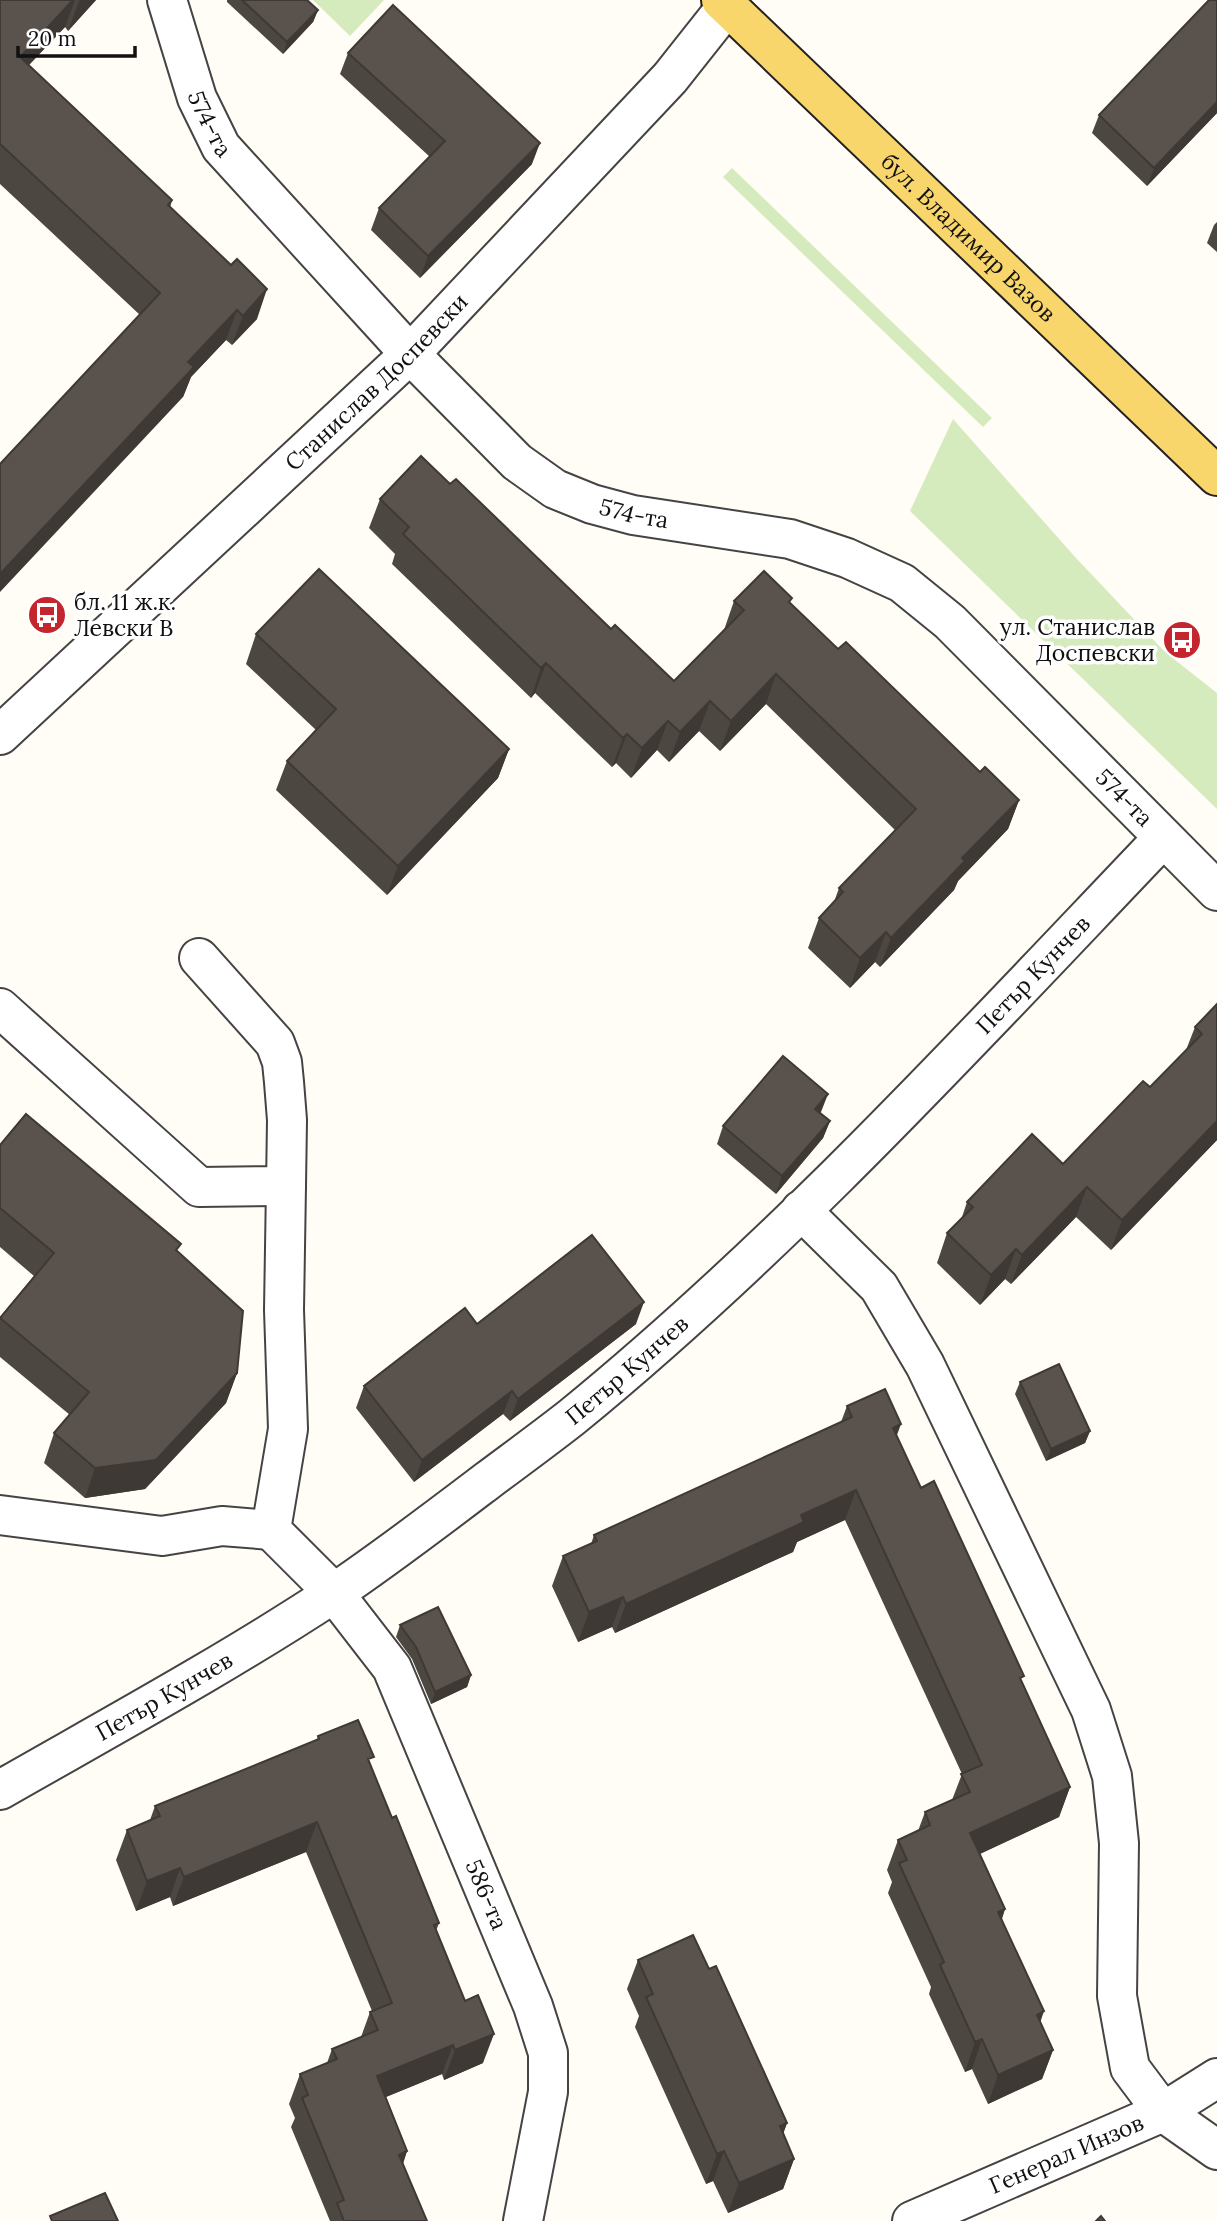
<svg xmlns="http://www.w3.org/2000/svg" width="1217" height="2221" viewBox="0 0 1217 2221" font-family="Lora,serif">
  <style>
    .green { fill: #d5ebbd }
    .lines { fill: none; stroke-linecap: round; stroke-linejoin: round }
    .minor-casing { stroke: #444; stroke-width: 42 }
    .major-casing { stroke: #222; stroke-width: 42 }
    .minor { stroke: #fff; stroke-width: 38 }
    .major { stroke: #f9d66b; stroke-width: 38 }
    .wall { fill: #4d4742 }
    .shaded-wall { fill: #3f3936 }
    .building { fill: #5a524d; stroke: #3f3936; stroke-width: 2 }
    .labels { text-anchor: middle; stroke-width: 7; stroke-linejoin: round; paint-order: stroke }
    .street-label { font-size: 23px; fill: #111; stroke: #fff }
    .poi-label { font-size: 23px; fill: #111; stroke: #fff; text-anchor: start }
  </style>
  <rect width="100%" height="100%" fill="#fffdf5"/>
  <g class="green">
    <polygon points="313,0 384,0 350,36"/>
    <polygon points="732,168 992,418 983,427 723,177"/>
    <polygon points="953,419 1076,558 1165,652 1217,693 1217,809 910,511"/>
  </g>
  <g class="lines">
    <defs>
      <g id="minor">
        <path id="s1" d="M167,0L197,98L221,147L410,354L517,462L555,489L592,504L633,515L790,539L847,558L902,583L950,622L1217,891"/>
        <path id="s2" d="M0,735L410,354L670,78L727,6"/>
        <polyline points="0,1008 199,1187 286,1186 287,1120 284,1082 282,1062 275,1043 199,958"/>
        <path id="s3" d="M286,1186L284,1310L288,1429L271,1530L334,1593L392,1668L533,2006L548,2053V2092L523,2221"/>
        <polyline points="801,1210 879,1287 925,1365 1091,1710 1112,1776 1119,1843 1117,1996 1130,2068 1163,2112 1217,2150"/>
        <polyline points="0,1515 162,1536 222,1526 271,1530"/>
        <path id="s4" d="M0,1790C112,1726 226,1664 334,1593C386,1558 437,1519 487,1481C515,1460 544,1439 572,1417C786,1242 973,1037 1163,838"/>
        <path id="s5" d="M912,2221L1163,2112L1217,2078"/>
      </g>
      <g id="major">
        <path id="s6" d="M721,0L1217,476"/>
      </g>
    </defs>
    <use href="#minor" class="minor-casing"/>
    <use href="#major" class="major-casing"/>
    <use href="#minor" class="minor"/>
    <use href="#major" class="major"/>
  </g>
  <g class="wall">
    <polygon points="0,0 96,0 68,31 65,27 29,65 172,200 170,208 257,319 232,345 226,340 191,377 183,397 140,315 0,184"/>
    <polygon points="227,0 307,0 318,10 313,22 283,54 227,2"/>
    <polygon points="1217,0 1217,113 1147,186 1092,133 1099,115"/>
    <polygon points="348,53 532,164 420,278 371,230 379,208 430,157 340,74"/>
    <polygon points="1217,222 1217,252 1207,243 1214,225"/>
    <polygon points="450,484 611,629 674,681 724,630 734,601 790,603 838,649 980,772 1019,800 1008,829 958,881 954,890 880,967 875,962 850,988 808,948 819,918 834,902 839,888 895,830 766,704 720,751 699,731 669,762 657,750 631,778 616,763 612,767 535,693 531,698 392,564 395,554 369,528 380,499"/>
    <polygon points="256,634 509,749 498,778 387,895 276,790 287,761 316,730 246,664"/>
    <polygon points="1217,1004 1217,1140 1111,1250 1076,1217 1011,1284 1005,1279 980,1305 937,1263 947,1233 961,1220 967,1202 1063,1164 1150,1087 1186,1050 1195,1027"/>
    <polygon points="821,1112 820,1113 830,1121 823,1138 776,1194 717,1144 723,1126"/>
    <polygon points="0,1145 178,1252 237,1373 226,1403 145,1489 85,1498 44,1463 54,1433 70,1415 0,1357 0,1317 34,1276 0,1247"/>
    <polygon points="477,1324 636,1324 510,1421 503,1414 414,1482 356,1408 364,1386"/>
    <polygon points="1020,1382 1090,1431 1085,1443 1046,1461 1015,1394"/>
    <polygon points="847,1406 897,1437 921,1488 1022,1682 1070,1787 1059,1817 980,1854 1005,1909 1002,1919 1040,2023 1053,2050 1042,2079 988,2104 972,2069 965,2072 929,1994 931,1987 888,1893 892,1882 887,1870 898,1840 918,1831 925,1812 952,1800 962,1774 845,1520 797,1542 793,1552 615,1633 612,1627 578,1642 552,1586 563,1556 591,1544 594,1535 841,1422"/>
    <polygon points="400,1625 471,1675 467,1687 431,1704 412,1659 396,1637"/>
    <polygon points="318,1736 370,1766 392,1818 439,1923 436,1931 483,2063 444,2080 442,2074 386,2097 407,2151 403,2164 427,2221 330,2221 291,2127 295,2118 289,2104 300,2074 327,2063 332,2049 361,2037 370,2012 372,2011 306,1852 173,1906 170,1897 136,1911 116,1860 127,1830 150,1820 155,1806 317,1740"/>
    <polygon points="638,1960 709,1969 787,2123 783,2134 794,2159 783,2189 728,2213 713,2181 706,2184 635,2027 639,2016 627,1989"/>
  </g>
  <g class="shaded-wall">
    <polygon points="73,0 75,0 65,27 9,86 20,57"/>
    <polygon points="80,0 96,0 68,31 79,1"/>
    <polygon points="318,10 313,22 283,54 287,42"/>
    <polygon points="1217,102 1217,113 1147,186 1154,168"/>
    <polygon points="540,143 532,164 420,278 428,256"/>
    <polygon points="267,289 257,319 232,345 243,316"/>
    <polygon points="237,310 226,340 191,377 183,397 0,592 0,574 188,362"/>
    <polygon points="546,663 535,693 531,698 541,668"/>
    <polygon points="776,674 766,704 720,751 731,721"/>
    <polygon points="710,701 699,731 669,762 680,732"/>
    <polygon points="668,721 657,750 631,778 642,748"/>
    <polygon points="627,734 616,763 612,767 623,738"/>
    <polygon points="509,749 498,778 387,895 398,866"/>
    <polygon points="1019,800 1008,829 958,881 954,890 880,967 891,938 962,858"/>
    <polygon points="886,932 875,962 850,988 860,958"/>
    <polygon points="828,1094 821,1112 809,1127 815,1109"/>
    <polygon points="830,1121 823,1138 776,1194 782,1176"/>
    <polygon points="1217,1121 1217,1140 1111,1250 1122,1220"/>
    <polygon points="1087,1187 1076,1217 1011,1284 1022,1255"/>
    <polygon points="1016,1249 1005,1279 980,1305 991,1275"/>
    <polygon points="644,1302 636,1324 510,1421 518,1399"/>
    <polygon points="237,1373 226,1403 145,1489 85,1498 95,1468"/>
    <polygon points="512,1391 503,1414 414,1482 422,1460"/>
    <polygon points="901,1424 890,1454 893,1428"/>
    <polygon points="1090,1431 1085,1443 1046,1461 1051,1449"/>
    <polygon points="856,1490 845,1520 797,1542 793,1552 615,1633 626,1604 801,1515"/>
    <polygon points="623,1597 612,1627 578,1642 589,1612"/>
    <polygon points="471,1675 467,1687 431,1704 435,1692"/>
    <polygon points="1070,1787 1059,1817 960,1863 970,1833"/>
    <polygon points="317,1822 306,1852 173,1906 184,1877"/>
    <polygon points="180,1868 170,1897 136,1911 147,1881"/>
    <polygon points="1005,1909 994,1939 998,1912"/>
    <polygon points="1044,2011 1034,2041 1037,2015"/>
    <polygon points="494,2034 483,2063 444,2080 455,2050"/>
    <polygon points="982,2039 972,2069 965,2072 975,2042"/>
    <polygon points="453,2045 442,2074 366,2105 377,2076"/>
    <polygon points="1053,2050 1042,2079 988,2104 998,2075"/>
    <polygon points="787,2123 776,2153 780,2126"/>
    <polygon points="407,2151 397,2181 399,2155"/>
    <polygon points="724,2151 713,2181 706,2184 717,2154"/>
    <polygon points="794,2159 783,2189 728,2213 739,2183"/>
  </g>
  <g class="building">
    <polygon points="0,0 73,0 20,57 172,200 168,205 231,265 237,259 267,289 243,316 237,310 188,362 194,367 0,574 0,464 160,293 0,144"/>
    <polygon points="242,0 307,0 318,10 287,42"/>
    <polygon points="1209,0 1217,0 1217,102 1154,168 1099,115"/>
    <polygon points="393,5 540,143 428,256 379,208 445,141 348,53"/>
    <polygon points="421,456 450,484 456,479 611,629 615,625 674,681 744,610 734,601 764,571 792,598 789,602 838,649 846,642 980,772 985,767 1019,800 962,858 965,861 891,938 886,932 860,958 819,918 843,892 839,888 916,809 776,674 731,721 710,701 680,732 668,721 642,748 627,734 623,738 546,663 541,668 403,534 409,527 380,499"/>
    <polygon points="319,569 509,749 398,866 287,761 336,709 256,634"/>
    <polygon points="1217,1004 1217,1121 1122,1220 1087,1187 1022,1255 1016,1249 991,1275 947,1233 973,1207 967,1202 1032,1134 1063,1164 1143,1081 1150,1087 1202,1034 1195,1027"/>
    <polygon points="783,1056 828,1094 815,1109 830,1121 782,1176 723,1126"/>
    <polygon points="26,1114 181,1244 176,1250 243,1311 237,1373 156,1460 95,1468 54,1433 89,1392 0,1318 54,1253 0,1208 0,1145"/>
    <polygon points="592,1235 644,1302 518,1399 512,1391 422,1460 364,1386 465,1308 477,1324"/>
    <polygon points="1059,1364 1090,1431 1051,1449 1020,1382"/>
    <polygon points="885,1389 901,1424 893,1428 921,1488 934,1481 1024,1676 1020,1678 1070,1787 970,1833 1005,1909 998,1912 1044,2011 1037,2015 1053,2050 998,2075 982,2039 975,2042 940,1965 944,1962 899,1863 907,1860 898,1840 930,1825 925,1812 970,1792 961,1774 982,1765 856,1490 801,1515 804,1522 626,1604 623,1597 589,1612 563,1556 597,1541 594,1535 852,1417 847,1406"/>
    <polygon points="438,1607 471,1675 435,1692 416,1647 400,1625"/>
    <polygon points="358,1720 374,1757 368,1759 392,1818 396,1816 439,1923 434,1925 465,2001 478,1995 494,2034 455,2050 453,2045 377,2076 407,2151 399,2155 427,2221 344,2221 337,2203 344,2200 302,2098 308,2095 300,2074 337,2059 332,2049 378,2030 370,2012 392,2003 317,1822 184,1877 180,1868 147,1881 127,1830 160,1816 155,1806 319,1739 318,1736"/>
    <polygon points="693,1935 709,1969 716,1966 787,2123 780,2126 794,2159 739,2183 724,2151 717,2154 646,1997 653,1994 638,1960"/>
    <polygon points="105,2193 118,2221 52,2221 50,2216"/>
    <polygon points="1101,2216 1105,2221 1096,2221"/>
  </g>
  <defs>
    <symbol id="bus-disc" viewBox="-11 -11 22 22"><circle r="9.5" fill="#c4262e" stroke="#fff"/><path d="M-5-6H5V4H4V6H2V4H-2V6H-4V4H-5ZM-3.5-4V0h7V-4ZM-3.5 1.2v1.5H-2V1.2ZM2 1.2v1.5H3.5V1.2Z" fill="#fff"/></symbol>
  </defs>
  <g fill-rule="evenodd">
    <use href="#bus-disc" x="25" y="593" width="44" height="44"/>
    <use href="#bus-disc" x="1160" y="618" width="44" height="44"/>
  </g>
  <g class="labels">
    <g class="street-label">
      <text dy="8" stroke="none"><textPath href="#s1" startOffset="131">574-та</textPath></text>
      <text dy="8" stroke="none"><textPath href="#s6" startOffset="343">бул. Владимир Вазов</textPath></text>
      <text dy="8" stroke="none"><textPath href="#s2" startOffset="516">Станислав Доспевски</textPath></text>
      <text dy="8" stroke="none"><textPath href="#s1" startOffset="719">574-та</textPath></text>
      <text dy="8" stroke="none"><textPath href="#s1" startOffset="1307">574-та</textPath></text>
      <text dy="8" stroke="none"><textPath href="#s4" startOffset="1323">Петър Кунчев</textPath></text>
      <text dy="8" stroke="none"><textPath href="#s4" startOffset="756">Петър Кунчев</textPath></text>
      <text dy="8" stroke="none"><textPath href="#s4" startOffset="189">Петър Кунчев</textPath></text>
      <text dy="8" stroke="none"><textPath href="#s3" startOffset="775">586-та</textPath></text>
      <text dy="8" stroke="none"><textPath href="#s5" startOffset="168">Генерал Инзов</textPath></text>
    </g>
    <g class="poi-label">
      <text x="74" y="610">бл. 11 ж.к.<tspan x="74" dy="26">Левски В</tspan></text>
      <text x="1155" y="635" text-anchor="end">ул. Станислав<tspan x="1155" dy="26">Доспевски</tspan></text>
    </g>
  </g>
  <path d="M18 46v10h117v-10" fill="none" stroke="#111111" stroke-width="3.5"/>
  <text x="28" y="46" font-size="21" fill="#111111" stroke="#ffffff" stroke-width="5" paint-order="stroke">20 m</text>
</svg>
